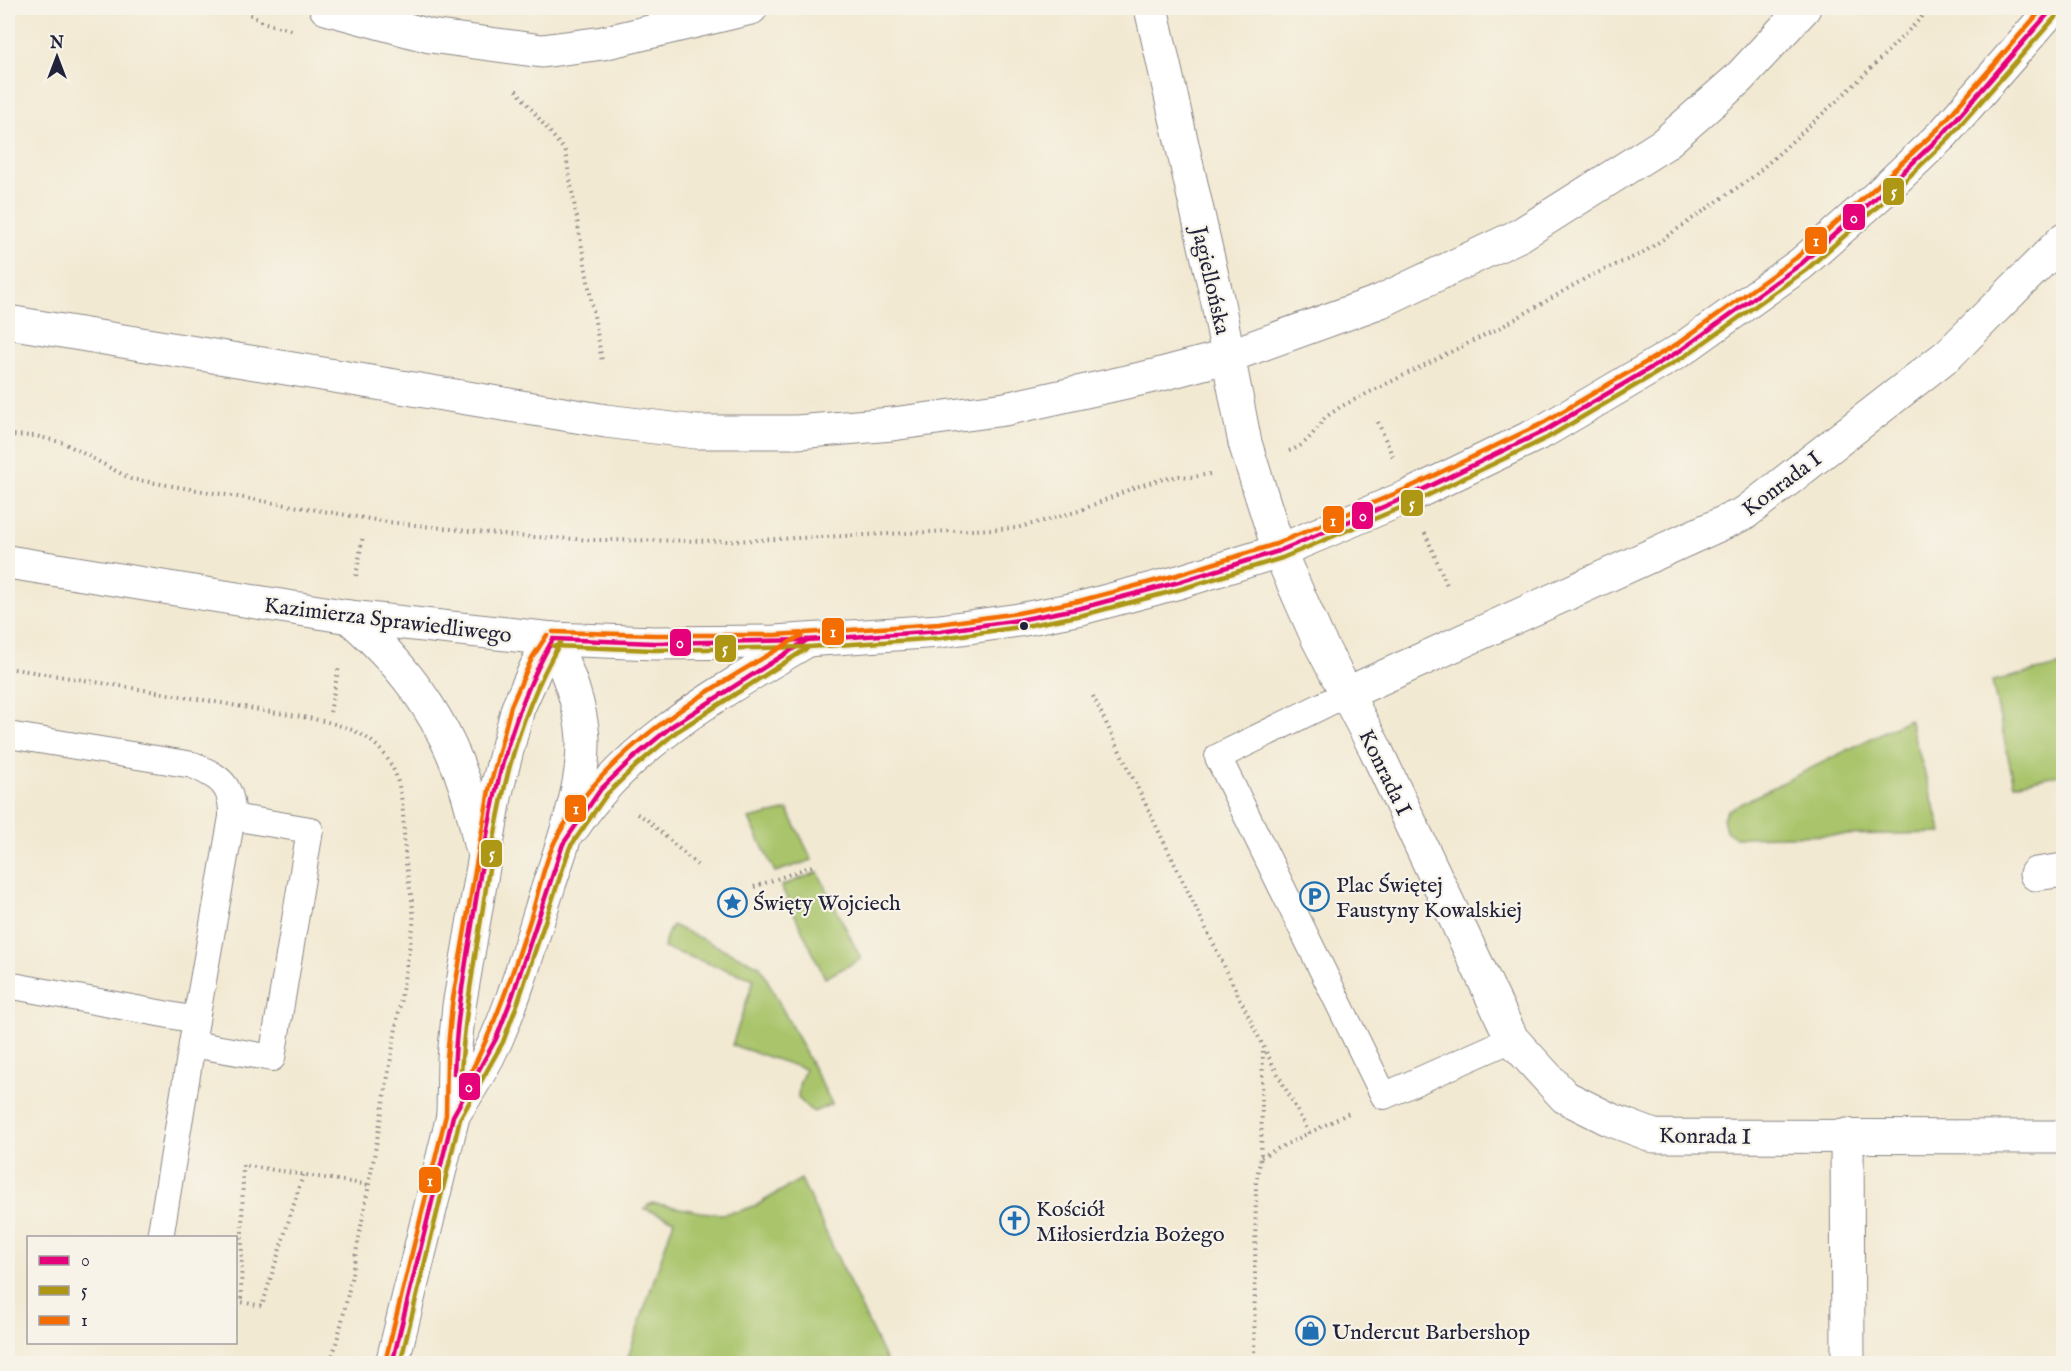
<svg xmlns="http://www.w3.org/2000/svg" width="2071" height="1371" viewBox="0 0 2071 1371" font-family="'IM FELL English',serif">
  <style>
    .green { fill: #a9c46a; stroke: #667352; stroke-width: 1.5 }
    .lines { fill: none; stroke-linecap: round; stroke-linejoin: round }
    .service-casing { stroke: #8a8686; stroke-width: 28 }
    .minor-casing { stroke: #8a8686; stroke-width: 35 }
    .tertiary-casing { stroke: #8a8686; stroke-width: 35 }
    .path { stroke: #8a8686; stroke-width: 4; stroke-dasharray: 1.5 4.5; stroke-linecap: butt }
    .service { stroke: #fff; stroke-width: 26 }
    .minor { stroke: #fff; stroke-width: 33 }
    .tertiary { stroke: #fff; stroke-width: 33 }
    .bus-1-casing { stroke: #f7f3e8; stroke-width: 9 }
    .bus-2-casing { stroke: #f7f3e8; stroke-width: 9 }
    .bus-3-casing { stroke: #f7f3e8; stroke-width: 9 }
    .bus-1 { stroke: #e5017a; stroke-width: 4.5 }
    .bus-2 { stroke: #ad9715; stroke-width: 4.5 }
    .bus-3 { stroke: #f46d01; stroke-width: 4.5 }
    .bus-dot { fill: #22223b; stroke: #f7f3e8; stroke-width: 2 }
    .labels { text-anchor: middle; stroke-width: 4.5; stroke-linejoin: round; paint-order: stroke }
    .street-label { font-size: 22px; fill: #22223b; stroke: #f7f3e8 }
    .poi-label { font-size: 22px; fill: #22223b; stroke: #f7f3e8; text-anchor: start }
    .line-badge { stroke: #f7f3e8; stroke-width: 2 }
    .badge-label { font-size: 16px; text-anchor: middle; font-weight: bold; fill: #fff }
  </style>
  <rect width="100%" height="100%" fill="#f7f3e8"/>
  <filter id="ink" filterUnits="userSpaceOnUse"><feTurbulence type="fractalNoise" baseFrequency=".0167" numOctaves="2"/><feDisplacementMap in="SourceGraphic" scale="12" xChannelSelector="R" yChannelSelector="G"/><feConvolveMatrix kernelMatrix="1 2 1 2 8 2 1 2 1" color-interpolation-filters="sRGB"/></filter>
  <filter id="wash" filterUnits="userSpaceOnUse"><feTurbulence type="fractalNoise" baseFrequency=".008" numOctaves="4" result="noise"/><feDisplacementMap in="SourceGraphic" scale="24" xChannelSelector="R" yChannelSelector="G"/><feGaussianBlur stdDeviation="1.35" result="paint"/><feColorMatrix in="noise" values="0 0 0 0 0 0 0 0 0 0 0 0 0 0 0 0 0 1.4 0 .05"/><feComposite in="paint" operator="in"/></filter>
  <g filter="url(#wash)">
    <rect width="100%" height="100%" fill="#f2e9d2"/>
    <g class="green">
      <polygon points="2063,665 2063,774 2014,784 1992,681"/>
      <polygon points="1909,719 1942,833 1735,837 1726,831 1723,818 1728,810"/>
      <polygon points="788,810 812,860 775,872 749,819"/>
      <polygon points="818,872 861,959 825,978 781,886"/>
      <polygon points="672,925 760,966 832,1104 814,1112 809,1109 798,1098 799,1085 805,1069 732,1045 754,979 664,948 666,937"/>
      <polygon points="801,1179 887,1363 626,1363 674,1220 645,1209 648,1205 653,1203 701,1212 721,1214 740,1211 757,1205"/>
    </g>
  </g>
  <g filter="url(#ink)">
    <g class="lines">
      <defs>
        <g id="service">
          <polyline points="1348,693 1218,757 1384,1096 1512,1039"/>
          <path d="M8,735L193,765C220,777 233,785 232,817L196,1020"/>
          <polyline points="8,985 196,1020 160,1238"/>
          <polyline points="192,1044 272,1058 310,830 232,817"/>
        </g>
        <g id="minor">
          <polyline points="326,8 430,36 542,51 603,43 751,8"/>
          <polyline points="1151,8 1217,298 1245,443 1279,551 1318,639 1375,748 1512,1039 1565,1097 1609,1119 1654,1136 2064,1137"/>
          <polyline points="8,322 606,421 696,432 797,432 892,424 1005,409 1158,375 1229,356 1381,301 1520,235 1664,144 1738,79 1804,8"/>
          <polyline points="1348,693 1745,513 1949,354 2064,239"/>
          <polyline points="2036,874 2064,870"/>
          <polyline points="1847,1135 1848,1364"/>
        </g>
        <g id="tertiary">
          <polyline points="8,562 349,617 553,639 654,643 775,642 940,631 1019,620 1081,608 1179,582 1279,551 1409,496 1544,431 1681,350 1801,264 1881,193 1944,133 2053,8"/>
          <path d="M349,617C422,680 463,750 480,844"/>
          <path d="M574,826C630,742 721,692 806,641"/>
          <path d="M453,1115C469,1091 484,1066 496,1040C518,990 532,937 549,885C564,839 584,788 583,739C581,704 567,671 553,639"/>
          <polyline points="392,1364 453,1116 454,1058 459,1006 496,792 518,708 539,661 553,639"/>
        </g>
      </defs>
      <use href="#service" class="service-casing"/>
      <use href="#minor" class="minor-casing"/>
      <use href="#tertiary" class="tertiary-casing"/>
      <g class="path">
        <polyline points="240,8 262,22 291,30"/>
        <polyline points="516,90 565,151 602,361"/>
        <polyline points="1378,422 1393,457"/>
        <polyline points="8,435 36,436 64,443 131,479 388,522 514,536 595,540 734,541 1017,528 1079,511 1133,488 1159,480 1179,476 1193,477 1210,474"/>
        <path d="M1289,451C1307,445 1313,433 1324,419C1328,415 1335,411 1340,407L1503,326L1588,277L1643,253L1754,176L1852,87L1921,18L1927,8"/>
        <polyline points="1425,533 1447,585"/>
        <polyline points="356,576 363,535"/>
        <path d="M8,668C90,681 172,694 254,709C289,716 344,719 371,741C410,772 401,820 406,863C408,885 415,904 413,926C397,1021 382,1116 364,1211C354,1262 346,1314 330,1364"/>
        <polyline points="1093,696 1263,1046 1309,1133"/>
        <polyline points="330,712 339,666"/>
        <polyline points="637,814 645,818 697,865"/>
        <polyline points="754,887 815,865"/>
        <polyline points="1261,1157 1351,1112"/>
        <polyline points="303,1175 262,1306 241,1302 243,1165 369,1185"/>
        <polyline points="1254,1364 1256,1182 1261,1157 1263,1047"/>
      </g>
      <use href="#service" class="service"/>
      <use href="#minor" class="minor"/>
      <use href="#tertiary" class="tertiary"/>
      <defs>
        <g id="bus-1">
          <polyline points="553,639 654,643 808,640"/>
          <path d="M454,1074C456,1017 466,962 475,906C491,808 503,727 553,639"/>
          <polyline points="392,1364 453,1116 496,1039 511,1000 563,844 601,789 632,759 672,726 807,640 940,631 1019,620 1081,608 1179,582 1279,551 1409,496 1544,431 1681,350 1801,264 1881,193 1944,133 2053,8"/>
        </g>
        <g id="bus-2">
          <polyline points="553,646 654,650 808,647"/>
          <path d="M461,1074C464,1018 474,963 483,907C498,811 510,730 560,643"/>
          <polyline points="400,1364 460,1119 503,1042 518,1002 570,847 607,794 637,765 676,732 809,647 941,638 1020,627 1083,615 1181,589 1282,558 1412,503 1547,438 1685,356 1806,270 1886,199 1949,138 2059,13"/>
        </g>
        <g id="bus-3">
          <polyline points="553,632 654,635 775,635 939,624 1018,613 1079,601 1177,575 1276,544 1406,489 1541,424 1677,344 1796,258 1876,187 1939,128 2043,8"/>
          <path d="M470,1074C496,1023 514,970 531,917C539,891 544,862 556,839C608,743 713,688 802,635"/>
          <polyline points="385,1362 446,1115 447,1058 452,1005 489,790 511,706 532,658 547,635"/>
        </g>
      </defs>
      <use href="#bus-1" class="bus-1-casing"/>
      <use href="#bus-2" class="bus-2-casing"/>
      <use href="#bus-3" class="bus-3-casing"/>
      <use href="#bus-1" class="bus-1"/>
      <use href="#bus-2" class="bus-2"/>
      <use href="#bus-3" class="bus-3"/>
    </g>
  </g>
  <defs>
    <symbol id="parking-ring" viewBox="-11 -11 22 22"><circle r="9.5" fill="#f7f3e8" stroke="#1f6fb2" stroke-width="1.5"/><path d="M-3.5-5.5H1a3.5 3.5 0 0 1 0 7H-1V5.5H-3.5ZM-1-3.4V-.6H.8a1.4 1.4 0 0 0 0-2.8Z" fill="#1f6fb2"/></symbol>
    <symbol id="sight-ring" viewBox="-11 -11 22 22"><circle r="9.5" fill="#f7f3e8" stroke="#1f6fb2" stroke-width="1.5"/><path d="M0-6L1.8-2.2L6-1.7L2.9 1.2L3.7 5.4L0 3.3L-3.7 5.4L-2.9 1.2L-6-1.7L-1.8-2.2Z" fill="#1f6fb2"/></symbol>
    <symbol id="church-ring" viewBox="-11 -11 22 22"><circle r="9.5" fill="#f7f3e8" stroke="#1f6fb2" stroke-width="1.5"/><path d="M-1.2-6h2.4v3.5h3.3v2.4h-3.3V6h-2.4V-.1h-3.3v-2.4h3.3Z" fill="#1f6fb2"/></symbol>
    <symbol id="shop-ring" viewBox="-11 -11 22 22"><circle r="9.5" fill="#f7f3e8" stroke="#1f6fb2" stroke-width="1.5"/><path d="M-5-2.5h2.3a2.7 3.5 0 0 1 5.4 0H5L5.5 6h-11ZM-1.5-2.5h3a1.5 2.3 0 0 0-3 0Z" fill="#1f6fb2"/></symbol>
  </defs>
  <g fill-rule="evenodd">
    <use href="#parking-ring" x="1298" y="880" width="33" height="33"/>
    <use href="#sight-ring" x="716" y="886" width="33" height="33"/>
    <use href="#church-ring" x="998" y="1204" width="33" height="33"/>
    <use href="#shop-ring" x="1294" y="1314" width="33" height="33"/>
  </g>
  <circle class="bus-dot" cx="1024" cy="626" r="5"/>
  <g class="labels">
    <g class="street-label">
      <text transform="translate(1212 280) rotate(77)" y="8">Jagiellońska</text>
      <text transform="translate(1781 483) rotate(-37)" y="8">Konrada I</text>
      <text transform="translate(388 619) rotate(7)" y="8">Kazimierza Sprawiedliwego</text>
      <text transform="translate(1386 772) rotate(64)" y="8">Konrada I</text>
      <text transform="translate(1705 1135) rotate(1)" y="8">Konrada I</text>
    </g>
    <g class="poi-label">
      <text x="1336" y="892">Plac Świętej<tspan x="1336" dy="25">Faustyny Kowalskiej</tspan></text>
      <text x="753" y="910">Święty Wojciech</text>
      <text x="1036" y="1216">Kościół<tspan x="1036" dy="25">Miłosierdzia Bożego</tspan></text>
      <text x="1332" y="1339">Undercut Barbershop</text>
    </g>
  </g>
  <g class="line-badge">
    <rect x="1882" y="177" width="23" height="29" rx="6" fill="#ad9715"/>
    <rect x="1842" y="203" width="24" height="28" rx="6" fill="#e5017a"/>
    <rect x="1804" y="226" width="24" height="29" rx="6" fill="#f46d01"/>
    <rect x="1400" y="489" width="24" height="28" rx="6" fill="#ad9715"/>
    <rect x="1351" y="501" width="23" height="29" rx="6" fill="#e5017a"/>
    <rect x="1322" y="505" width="23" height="29" rx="6" fill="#f46d01"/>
    <rect x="821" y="617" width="24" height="29" rx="6" fill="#f46d01"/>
    <rect x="669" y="628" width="23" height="29" rx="6" fill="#e5017a"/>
    <rect x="714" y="634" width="23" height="29" rx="6" fill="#ad9715"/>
    <rect x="564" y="794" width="23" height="29" rx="6" fill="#f46d01"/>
    <rect x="480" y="839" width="23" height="29" rx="6" fill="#ad9715"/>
    <rect x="458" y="1072" width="23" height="29" rx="6" fill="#e5017a"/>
    <rect x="418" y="1166" width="24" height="28" rx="6" fill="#f46d01"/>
  </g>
  <g class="badge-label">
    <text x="1894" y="197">5</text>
    <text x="1854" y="223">0</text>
    <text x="1816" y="246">1</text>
    <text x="1412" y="509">5</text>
    <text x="1363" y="521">0</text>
    <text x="1333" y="526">1</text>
    <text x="833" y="637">1</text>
    <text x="680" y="648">0</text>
    <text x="725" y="654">5</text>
    <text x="576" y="814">1</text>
    <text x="492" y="859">5</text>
    <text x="469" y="1092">0</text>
    <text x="430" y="1186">1</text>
  </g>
  <rect width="2071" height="1371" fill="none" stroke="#f7f3e8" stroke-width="30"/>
  <rect x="27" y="1236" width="210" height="108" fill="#f7f3e8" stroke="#a29fa3" stroke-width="1.5"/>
  <rect x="39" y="1256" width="30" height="9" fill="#e5017a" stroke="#a29fa3" stroke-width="1.5"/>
  <text x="81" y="1266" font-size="18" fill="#22223b">0</text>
  <rect x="39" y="1286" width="30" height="9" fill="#ad9715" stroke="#a29fa3" stroke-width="1.5"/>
  <text x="81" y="1296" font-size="18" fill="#22223b">5</text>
  <rect x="39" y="1316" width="30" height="9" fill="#f46d01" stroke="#a29fa3" stroke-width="1.5"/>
  <text x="81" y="1326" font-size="18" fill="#22223b">1</text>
  <g transform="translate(57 57)" stroke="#f7f3e8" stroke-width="4.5" paint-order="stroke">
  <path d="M0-4.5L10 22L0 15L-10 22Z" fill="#22223b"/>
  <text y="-9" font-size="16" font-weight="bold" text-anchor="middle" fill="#22223b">N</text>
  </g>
</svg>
